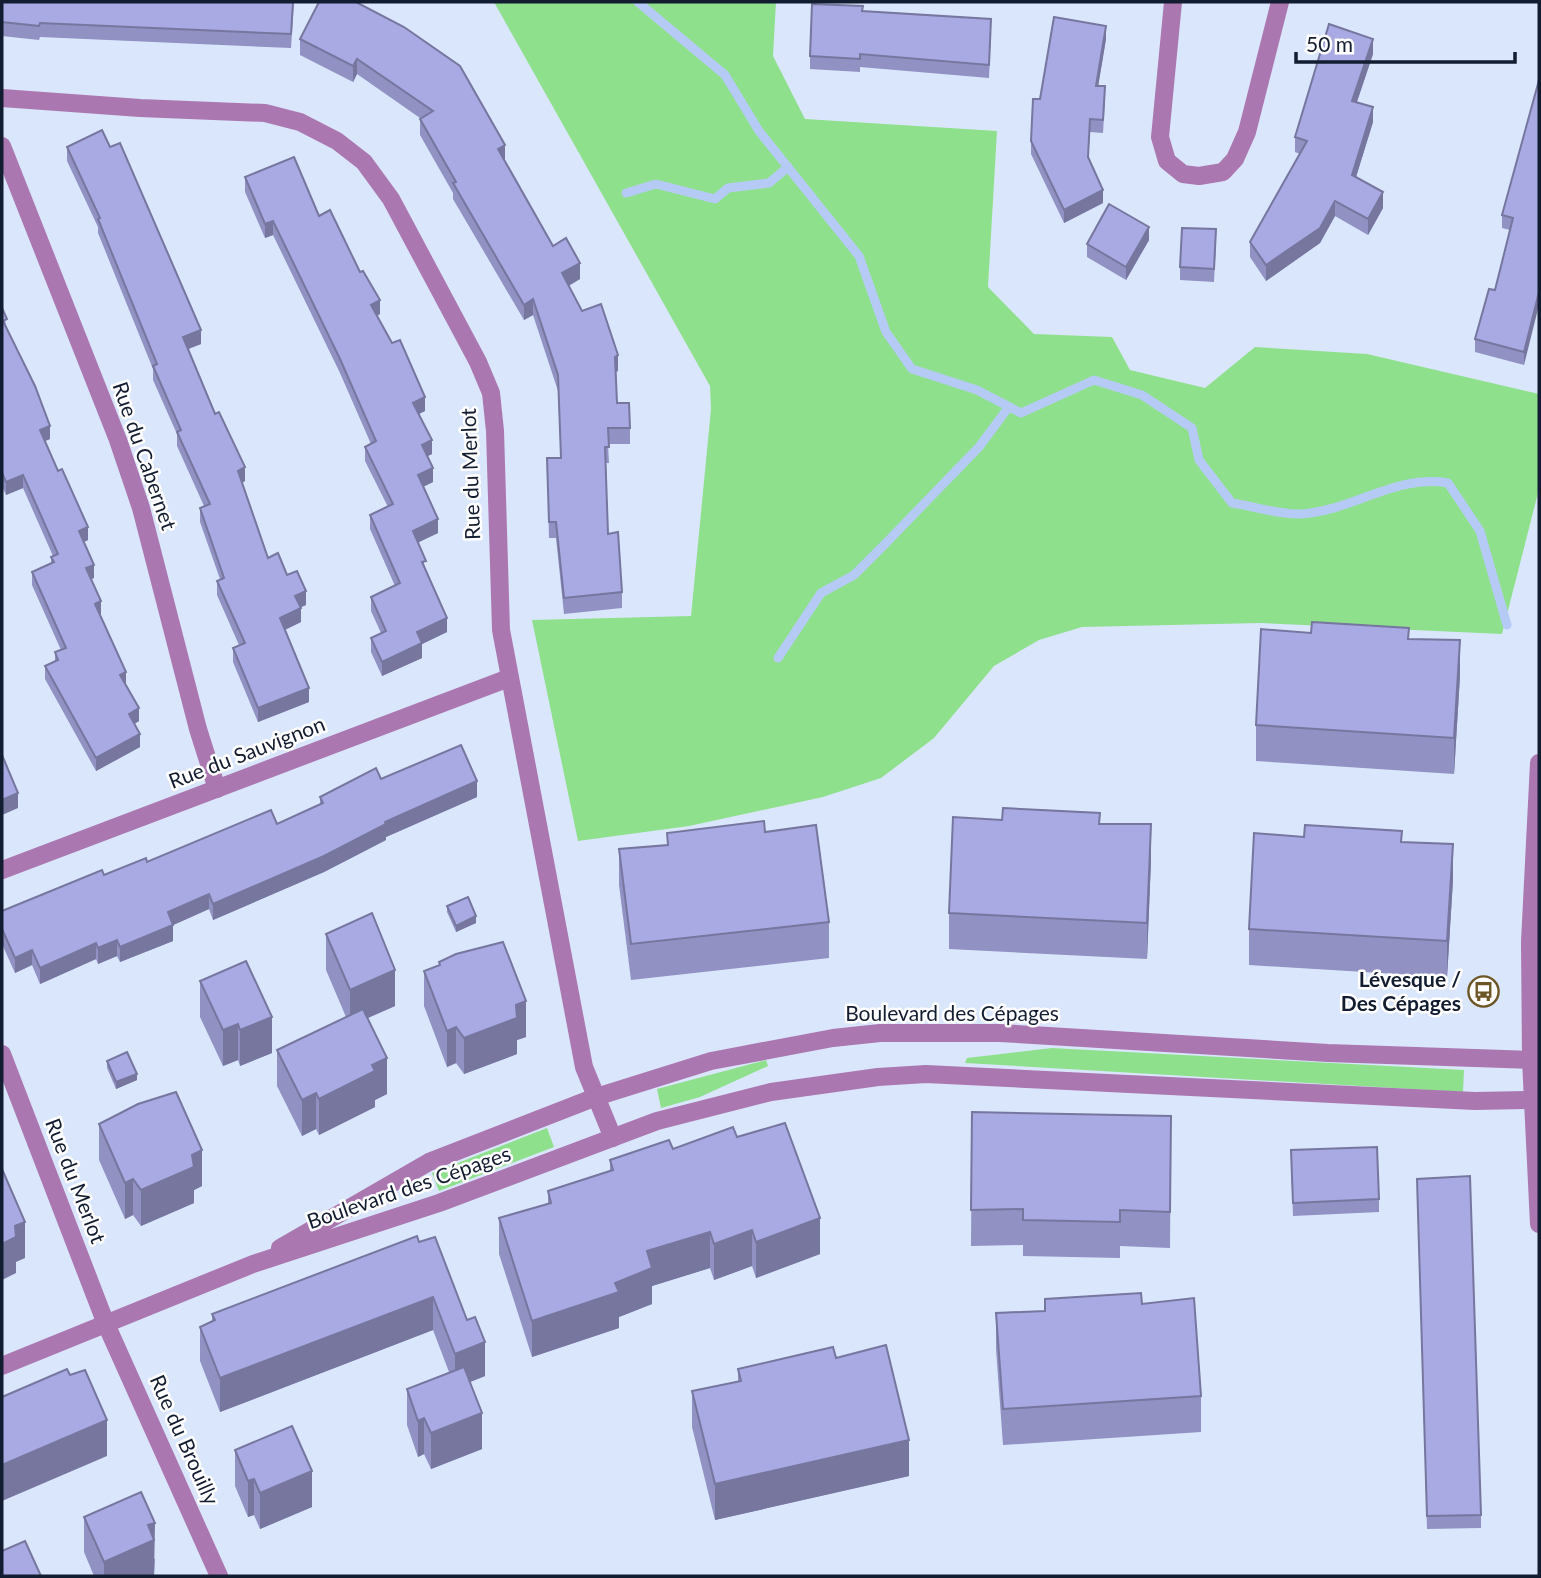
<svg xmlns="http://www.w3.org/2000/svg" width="1541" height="1578" viewBox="0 0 1541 1578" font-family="Lato,sans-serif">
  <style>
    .green { fill: #8fe08d }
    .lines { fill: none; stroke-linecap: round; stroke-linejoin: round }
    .stream { stroke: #b5cbf6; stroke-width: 9 }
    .minor { stroke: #ab77b0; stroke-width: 18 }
    .wall { fill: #9191c3 }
    .shaded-wall { fill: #76769f }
    .building { fill: #a9a9e3; stroke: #76769f; stroke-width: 2 }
    .labels { text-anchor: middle; stroke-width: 5; stroke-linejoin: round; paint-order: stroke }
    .street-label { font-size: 21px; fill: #131d31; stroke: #fff }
    .poi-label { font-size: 21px; font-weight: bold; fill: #131d31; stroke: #fff; text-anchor: end }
  </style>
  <rect width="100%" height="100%" fill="#dae6fc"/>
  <g class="green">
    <polygon points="494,2 776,2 773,56 805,119 997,131 988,287 1034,334 1112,337 1130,370 1205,388 1255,347 1367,354 1539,394 1539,489 1502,634 1260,623 1082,627 1039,640 994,666 934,738 881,778 823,797 689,826 578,841 532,620 691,616 711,409 710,386"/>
    <polygon points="1052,1048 1464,1070 1463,1092 965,1063 967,1058"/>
    <polygon points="766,1060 768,1066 700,1097 661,1108 657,1089"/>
    <polygon points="547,1128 554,1147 439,1191 432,1173"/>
  </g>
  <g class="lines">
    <g class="stream">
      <path d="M638,2L725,75L759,131L859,256L886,332L912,369L977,390L1021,413L1094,380L1142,395L1192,428L1199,460L1232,503C1253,506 1279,515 1301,514C1352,511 1396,474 1448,483L1480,531L1507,625"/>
      <polyline points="626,193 656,184 715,199 728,188 769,183 788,167"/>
      <polyline points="778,658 821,593 854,575 885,544 979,447 1008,408"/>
    </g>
    <g class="minor">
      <polyline points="1173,2 1160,137 1167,161 1183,174 1199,176 1223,172 1235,159 1247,132 1280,2"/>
      <polyline points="2,98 140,108 265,113 300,122 337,141 364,162 391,199 478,362 491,393 495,431 501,630 584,1067 613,1138"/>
      <polyline points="2,146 118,440 141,508 198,729 217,789"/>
      <polyline points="1539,763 1530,942 1531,1060 1539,1224"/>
      <polyline points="2,870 509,678"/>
      <polyline points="2,1054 106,1324 219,1576"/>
      <polyline points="280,1248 429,1162 596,1097 711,1061 833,1038 880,1033 1000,1033 1328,1053 1531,1060"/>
      <polyline points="2,1366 253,1264 439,1203 657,1121 771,1092 878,1077 926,1074 1475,1101 1533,1100"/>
    </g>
  </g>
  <g class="wall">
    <polygon points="2,2 294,2 291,48 40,37 39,40 2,36"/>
    <polygon points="319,2 505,161 553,246 580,279 569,286 582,311 618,371 616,372 617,403 630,428 630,444 608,444 609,463 606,463 608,534 622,592 622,608 564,614 556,538 549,538 547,458 561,458 558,391 533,315 524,320 453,199 453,193 420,135 420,118 357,74 353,82 300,55 300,39"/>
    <polygon points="863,11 991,32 989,78 860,67 860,72 810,69 810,56"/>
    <polygon points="1106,39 1098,86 1105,99 1103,133 1090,132 1088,159 1103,203 1064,223 1031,154 1031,141 1040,99"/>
    <polygon points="1373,54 1357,102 1373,122 1356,177 1383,208 1368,235 1335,216 1320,243 1266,281 1250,257 1250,242 1300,154 1295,152 1295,137"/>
    <polygon points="1539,80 1524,365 1475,352 1475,339 1495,290 1510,230 1502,228 1502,215"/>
    <polygon points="67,147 201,344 188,349 245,481 242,483 268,558 287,575 306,605 300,607 301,622 285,630 309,702 258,722 233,662 233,648 239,645 217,595 217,581 220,579 200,522 200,508 204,506 177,446 177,434 153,380 153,369 98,233 98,227 67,161"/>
    <polygon points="245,177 319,216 380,314 377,316 425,411 418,414 432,454 427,456 433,482 423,487 438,533 418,542 426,571 447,632 422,644 422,658 382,676 371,652 371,638 381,633 371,611 371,597 395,586 370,529 370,515 388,507 365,461 365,447 371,444 340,373 273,235 265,238 245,192"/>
    <polygon points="1149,240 1126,280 1087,257 1087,244"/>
    <polygon points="1216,242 1214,282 1180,280 1180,267"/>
    <polygon points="2,308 7,329 50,439 45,441 88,540 84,542 94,578 91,579 100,615 139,721 134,724 140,747 96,771 45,679 45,666 55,661 55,652 61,650 32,585 32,572 51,563 51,557 53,556 23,488 6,495 2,486"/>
    <polygon points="1311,633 1409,639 1460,676 1454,774 1256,761 1256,725"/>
    <polygon points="381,779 477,797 386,837 386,840 324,872 213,920 209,909 173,925 173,941 120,962 117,956 98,964 96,959 40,984 32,965 15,973 2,944 2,911 104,875 277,824 320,805 320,797"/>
    <polygon points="1002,820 1100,824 1151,860 1147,959 949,949 949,913"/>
    <polygon points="765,832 829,922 829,958 631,980 619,885 619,849 667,845 667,833"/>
    <polygon points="1304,837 1402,842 1453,880 1447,977 1249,965 1249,929"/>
    <polygon points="447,906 476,923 456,932 447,912"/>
    <polygon points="326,934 395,1006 367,1018 387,1094 375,1100 375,1107 319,1135 316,1129 302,1136 277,1086 277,1050 346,1017 326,970"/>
    <polygon points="439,962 526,1037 517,1040 517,1054 464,1074 456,1063 447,1067 424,1006 424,971 439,965"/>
    <polygon points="200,981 272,1053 240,1066 238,1060 223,1066 200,1017"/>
    <polygon points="107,1061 137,1080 116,1089 107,1068"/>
    <polygon points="972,1112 1171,1116 1170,1248 1120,1246 1120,1258 1023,1256 1023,1245 971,1246"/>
    <polygon points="99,1124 202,1186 194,1190 194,1203 141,1226 133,1215 125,1219 99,1160"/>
    <polygon points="737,1137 820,1254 756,1278 752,1266 714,1280 710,1268 652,1286 652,1304 619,1317 619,1328 532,1357 499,1254 499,1218 548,1204 548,1191 610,1171 610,1160 673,1149"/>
    <polygon points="1291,1163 1379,1199 1379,1212 1293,1216"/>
    <polygon points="1417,1192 1481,1515 1481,1528 1427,1529"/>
    <polygon points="419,1242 485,1376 470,1382 482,1449 431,1469 424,1454 418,1457 407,1425 407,1389 449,1372 433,1330 220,1412 200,1361 200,1327 212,1321 212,1314"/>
    <polygon points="1142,1304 1201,1396 1201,1432 1003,1445 996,1349 996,1313 1045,1311"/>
    <polygon points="738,1369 909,1476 715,1520 692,1427 692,1391 738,1382"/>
    <polygon points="235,1450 312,1507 260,1529 254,1515 248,1517 235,1486"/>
    <polygon points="84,1517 155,1559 154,1576 94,1576 84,1552"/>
  </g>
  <g class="shaded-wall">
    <polygon points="1106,26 1106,39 1096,99 1096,86"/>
    <polygon points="1373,39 1373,54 1352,116 1352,101"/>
    <polygon points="357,59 357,74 353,82 353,66"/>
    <polygon points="1373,107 1373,122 1352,190 1352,175"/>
    <polygon points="505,145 505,161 498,149"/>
    <polygon points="1103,190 1103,203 1064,223 1064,210"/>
    <polygon points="1383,192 1383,208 1368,235 1368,219"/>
    <polygon points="1335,201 1335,216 1320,243 1266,281 1266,265"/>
    <polygon points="273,221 273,235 265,238 265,224"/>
    <polygon points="1149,227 1149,240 1126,280 1126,267"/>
    <polygon points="580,263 580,279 562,289 562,273"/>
    <polygon points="1539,292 1539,305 1524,365 1524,352"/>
    <polygon points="533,299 533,315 524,320 524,305"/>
    <polygon points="380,300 380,314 371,319 371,305"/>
    <polygon points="201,330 201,344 183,351 183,337"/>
    <polygon points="618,355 618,371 615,372 615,357"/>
    <polygon points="425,397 425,411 413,417 413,403"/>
    <polygon points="50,426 50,439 40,443 40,430"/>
    <polygon points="432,440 432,454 422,459 422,445"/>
    <polygon points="245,467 245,481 238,485 238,471"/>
    <polygon points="433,468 433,482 418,489 418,475"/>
    <polygon points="23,475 23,488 6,495 6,482"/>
    <polygon points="438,519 438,533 413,545 413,531"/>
    <polygon points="88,527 88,540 79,544 79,531"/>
    <polygon points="94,565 94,578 86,581 86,568"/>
    <polygon points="306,591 306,605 295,610 295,596"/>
    <polygon points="101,601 101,614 95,617 95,604"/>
    <polygon points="301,608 301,622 280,632 280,618"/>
    <polygon points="447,618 447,632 422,644 422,658 382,676 382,662 417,632"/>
    <polygon points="1460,640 1460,676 1454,774 1454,738"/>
    <polygon points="126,672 126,685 120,675"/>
    <polygon points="309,688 309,702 258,722 258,708"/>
    <polygon points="139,708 139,721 129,727 129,714"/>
    <polygon points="140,734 140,747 96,771 96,758"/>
    <polygon points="477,781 477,797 386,837 386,840 324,872 213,920 213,904 385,822"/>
    <polygon points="18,793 18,808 2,815 2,800"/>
    <polygon points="1151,824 1151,860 1147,959 1147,923"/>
    <polygon points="1453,844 1453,880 1447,977 1447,941"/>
    <polygon points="209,894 209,909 171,926 173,925 173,941 120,962 120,947 168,912"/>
    <polygon points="476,916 476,923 456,932 456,926"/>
    <polygon points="117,940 117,956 98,964 98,948"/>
    <polygon points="96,943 96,959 40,984 40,968"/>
    <polygon points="32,950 32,965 15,973 15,958"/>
    <polygon points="395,970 395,1006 350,1026 350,990"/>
    <polygon points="526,1001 526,1037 517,1040 517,1054 464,1074 464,1038 516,1005"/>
    <polygon points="272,1017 272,1053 240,1066 240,1030"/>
    <polygon points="238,1024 238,1060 223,1066 223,1030"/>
    <polygon points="456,1027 456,1063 447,1067 447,1031"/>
    <polygon points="387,1058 387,1094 375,1100 375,1107 319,1135 319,1099 372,1065"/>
    <polygon points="137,1074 137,1080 116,1089 116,1082"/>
    <polygon points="316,1093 316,1129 302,1136 302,1100"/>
    <polygon points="202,1150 202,1186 194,1190 194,1203 141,1226 141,1190 192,1155"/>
    <polygon points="133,1179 133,1215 125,1219 125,1183"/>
    <polygon points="820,1218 820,1254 756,1278 756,1242"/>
    <polygon points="25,1222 25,1258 16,1262 16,1273 2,1280 2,1244 15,1226"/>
    <polygon points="752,1230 752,1266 714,1280 714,1244"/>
    <polygon points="710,1232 710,1268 652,1286 652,1304 619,1317 619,1328 532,1357 532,1321 647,1251"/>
    <polygon points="433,1297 433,1330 220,1412 220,1378"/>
    <polygon points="485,1342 485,1376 455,1388 455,1354"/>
    <polygon points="482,1413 482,1449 431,1469 431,1433"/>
    <polygon points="424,1418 424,1454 418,1457 418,1421"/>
    <polygon points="107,1420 107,1456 2,1501 2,1465"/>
    <polygon points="909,1440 909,1476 715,1520 715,1484"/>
    <polygon points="312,1471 312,1507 260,1529 260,1493"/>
    <polygon points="254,1479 254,1515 248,1517 248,1481"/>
    <polygon points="155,1523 154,1576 104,1576 104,1562 148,1525"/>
  </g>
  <g class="building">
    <polygon points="2,2 293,2 291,34 40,23 39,26 2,22"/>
    <polygon points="319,2 356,2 404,27 460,66 505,145 498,149 553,246 566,238 580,263 562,273 582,311 601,304 618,355 615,357 617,403 629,403 630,428 608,428 609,447 605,447 608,534 618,532 622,592 564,598 556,522 549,522 547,458 561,458 558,375 533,299 524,305 453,183 456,182 420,119 433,111 357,59 353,66 300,39"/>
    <polygon points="812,4 863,6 862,11 991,19 989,65 860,54 860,59 810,56"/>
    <polygon points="1054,17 1106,26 1096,86 1105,86 1103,120 1090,119 1088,157 1103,190 1064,210 1031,141 1033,99 1040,99"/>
    <polygon points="1329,24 1373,39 1352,101 1373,107 1352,175 1383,192 1368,219 1335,201 1320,228 1266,265 1250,242 1307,141 1295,137"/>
    <polygon points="1539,80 1539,292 1524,352 1475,339 1489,289 1495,290 1513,218 1502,215"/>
    <polygon points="102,130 110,147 120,143 201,330 183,337 215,414 219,412 245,467 238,471 268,558 278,553 287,575 297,571 306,591 295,596 301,608 280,618 309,688 258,708 233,648 245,643 217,581 224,578 200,508 210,504 177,432 181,430 153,366 157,364 98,219 100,218 67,147"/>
    <polygon points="294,157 319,216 330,210 360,272 363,271 380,300 371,305 392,343 400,340 425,397 413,403 432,440 422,445 433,468 418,475 438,519 413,531 426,561 422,562 447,618 417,632 422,643 382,662 371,638 386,631 371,597 400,583 370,515 393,504 365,447 376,441 340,359 273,221 265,224 245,177"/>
    <polygon points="1109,204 1149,227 1126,267 1087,244"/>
    <polygon points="1182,228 1216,229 1214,269 1180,267"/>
    <polygon points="2,308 7,319 3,321 35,386 50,426 40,430 58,471 62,469 88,527 79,531 94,565 86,568 101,601 95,604 126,672 120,675 139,708 129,714 140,734 96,758 45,666 58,660 55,652 66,648 32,572 54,562 51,557 58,554 23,475 6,482 2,473"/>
    <polygon points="1312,622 1409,628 1408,639 1460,640 1454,738 1256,725 1261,629 1311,633"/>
    <polygon points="461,745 477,781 385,822 386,824 324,856 213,904 209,894 168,912 173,925 120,947 117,940 98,948 96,943 40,968 32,950 15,958 2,929 2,911 102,870 104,875 146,858 147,862 271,810 277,824 323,803 320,797 376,768 381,779"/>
    <polygon points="2,755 18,793 2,800"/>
    <polygon points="1003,808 1100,813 1099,824 1151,824 1147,923 949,913 953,817 1002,820"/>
    <polygon points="764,821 765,832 816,825 829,922 631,944 619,849 668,845 667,833"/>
    <polygon points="1305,825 1402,831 1401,842 1453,844 1447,941 1249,929 1254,833 1304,837"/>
    <polygon points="468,897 476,916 456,926 447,906"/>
    <polygon points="372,913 395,970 350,990 326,934"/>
    <polygon points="503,942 526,1001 516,1005 517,1018 464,1038 456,1027 447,1031 424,971 440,965 439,962 456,954"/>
    <polygon points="246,961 272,1017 240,1030 238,1024 223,1030 200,981"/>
    <polygon points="363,1009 387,1058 372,1065 375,1071 319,1099 316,1093 302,1100 277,1050"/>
    <polygon points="127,1052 137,1074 116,1082 107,1061"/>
    <polygon points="176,1092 202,1150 192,1155 194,1167 141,1190 133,1179 125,1183 99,1124 138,1104"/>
    <polygon points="972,1112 1171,1116 1170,1212 1120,1210 1120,1222 1023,1220 1023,1209 971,1210"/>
    <polygon points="785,1123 820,1218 756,1242 752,1230 714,1244 710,1232 647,1251 652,1268 615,1283 619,1292 532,1321 499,1218 551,1203 548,1191 613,1170 610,1160 669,1140 673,1149 733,1127 737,1137"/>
    <polygon points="1377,1147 1379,1199 1293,1203 1291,1150"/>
    <polygon points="2,1169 25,1222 15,1226 16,1237 2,1244"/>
    <polygon points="1470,1176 1481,1515 1427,1516 1417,1179"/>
    <polygon points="417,1236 419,1242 435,1237 467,1320 475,1317 485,1342 455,1354 433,1297 220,1378 200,1327 215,1320 212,1314"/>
    <polygon points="1141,1293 1142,1304 1194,1298 1201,1396 1003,1409 996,1313 1045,1311 1045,1299"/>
    <polygon points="886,1345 909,1440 715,1484 692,1391 741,1381 738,1369 833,1347 836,1358"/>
    <polygon points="464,1367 482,1413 431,1433 424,1418 418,1421 407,1389"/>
    <polygon points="67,1369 70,1375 85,1370 107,1420 2,1465 2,1397"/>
    <polygon points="292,1426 312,1471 260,1493 254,1479 248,1481 235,1450"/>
    <polygon points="141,1492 155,1523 148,1525 154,1540 104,1562 84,1517"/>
    <polygon points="25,1541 41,1576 2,1576 2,1551"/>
  </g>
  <defs>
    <symbol id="bus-ring" viewBox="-11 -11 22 22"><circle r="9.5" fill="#fff" stroke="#6c5625" stroke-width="1.5"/><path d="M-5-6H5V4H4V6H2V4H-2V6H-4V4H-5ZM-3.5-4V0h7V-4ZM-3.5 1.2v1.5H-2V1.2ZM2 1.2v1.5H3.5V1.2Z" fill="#6c5625"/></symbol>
  </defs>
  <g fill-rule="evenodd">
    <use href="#bus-ring" x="1466" y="974" width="35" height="35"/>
  </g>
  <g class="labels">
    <g class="street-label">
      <text transform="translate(144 456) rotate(71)" y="7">Rue du Cabernet</text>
      <text transform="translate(471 474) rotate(-92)" y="7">Rue du Merlot</text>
      <text transform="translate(247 753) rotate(-21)" y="7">Rue du Sauvignon</text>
      <text x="952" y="1021">Boulevard des Cépages</text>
      <text transform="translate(75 1181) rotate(69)" y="7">Rue du Merlot</text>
      <text transform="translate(409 1188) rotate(-19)" y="7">Boulevard des Cépages</text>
      <text transform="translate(184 1440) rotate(66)" y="7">Rue du Brouilly</text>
    </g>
    <g class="poi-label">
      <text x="1461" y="987">Lévesque /<tspan x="1461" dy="24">Des Cépages</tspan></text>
    </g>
  </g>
  <rect width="1541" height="1578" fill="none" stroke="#131d31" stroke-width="7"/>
  <path d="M1296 52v10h219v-10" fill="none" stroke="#131d31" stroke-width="3.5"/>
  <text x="1306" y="52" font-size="21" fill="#131d31" stroke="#ffffff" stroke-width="5" paint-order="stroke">50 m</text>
</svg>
